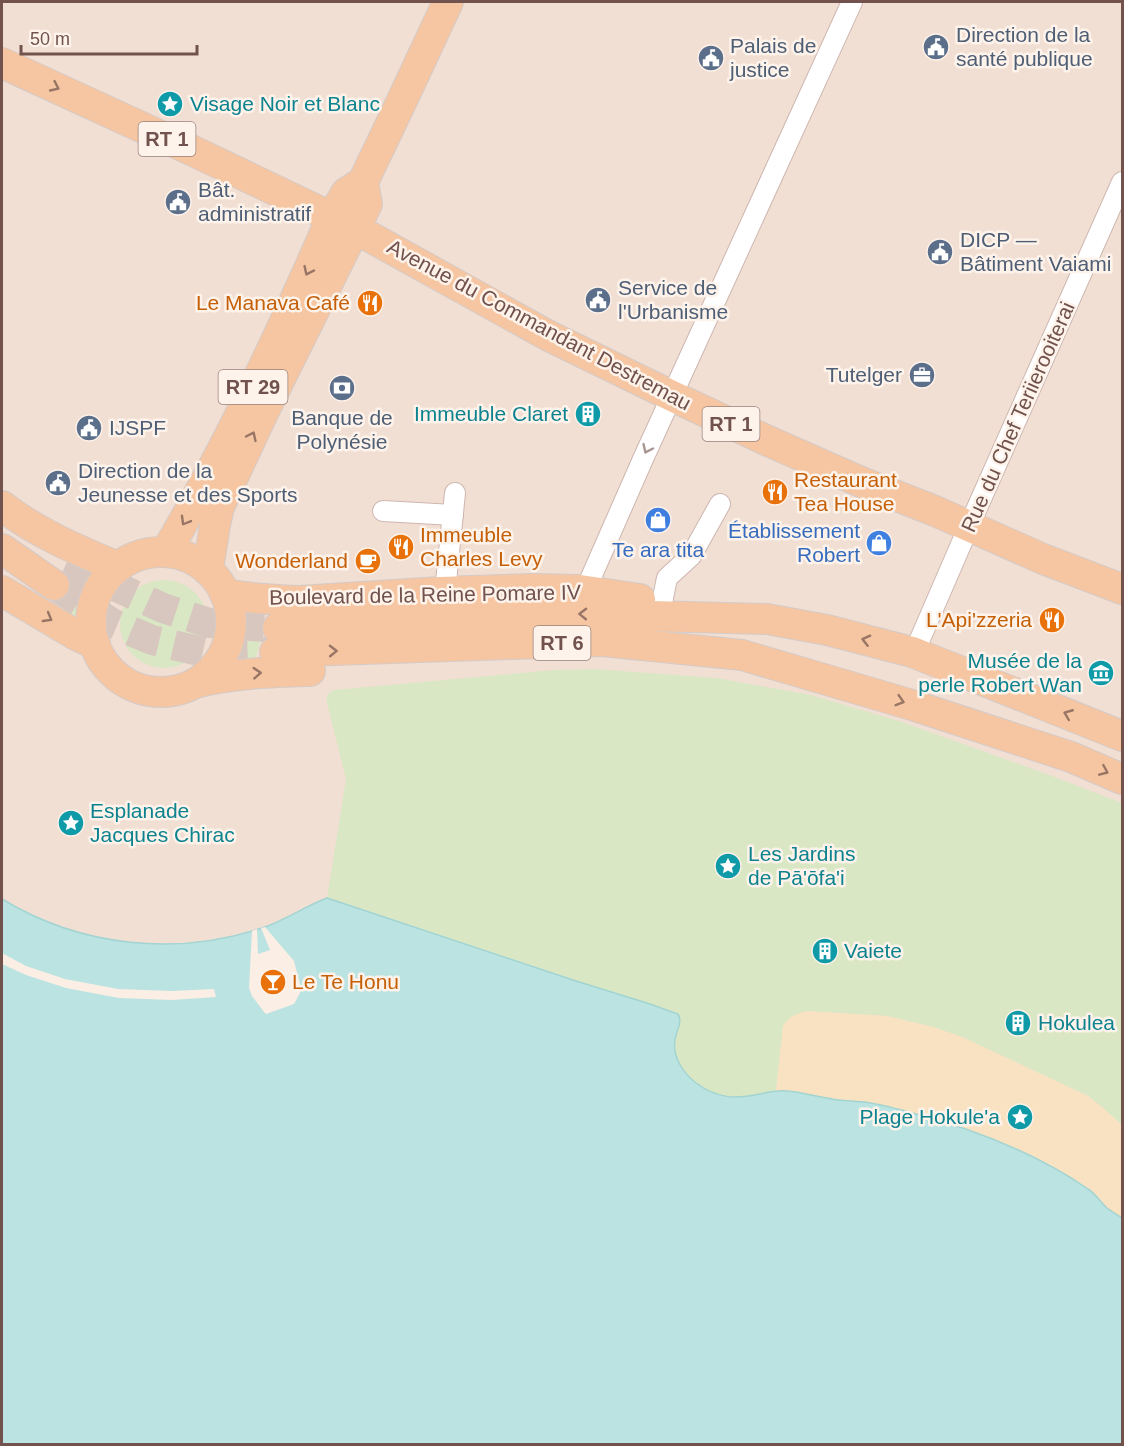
<svg xmlns="http://www.w3.org/2000/svg" width="1124" height="1446" viewBox="0 0 1124 1446" font-family="Arial,sans-serif">
  <style>
    .residential { fill: #f2dfd4 }
    .green { fill: #d9e7c4 }
    .sand { fill: #f8e2c1 }
    .water { fill: #bbe3e1; stroke: #a2d4d2; stroke-width: 1.5 }
    .pier { fill: #fbeee5 }
    .lines { fill: none; stroke-linecap: round; stroke-linejoin: round }
    .primary-tunnel { stroke: #d8c7bf; stroke-width: 30; stroke-dasharray: 30 15; stroke-linecap: butt }
    .minor-casing { stroke: #cdb6af; stroke-width: 22 }
    .primary-casing { stroke: #d4cbc9; stroke-width: 32 }
    .minor { stroke: #fff; stroke-width: 20 }
    .primary { stroke: #f5c6a1; stroke-width: 30 }
    .oneway { stroke: #997566 }
    .oneway2 { stroke: #aa9794 }
    .labels { text-anchor: middle; stroke-width: 5; stroke-linejoin: round; paint-order: stroke }
    .shield { fill: #fef3eb; stroke: #9b827c; stroke-width: 1.5 }
    .shield-label { font-size: 20px; font-weight: bold; fill: #71524c }
    .service-label { font-size: 21px; fill: #4e5e75; stroke: #fef3eb; text-anchor: start }
    .culture-label { font-size: 21px; fill: #0d838f; stroke: #fef3eb; text-anchor: start }
    .food-label { font-size: 21px; fill: #c56008; stroke: #fef3eb; text-anchor: end }
    .street-label { font-size: 21px; fill: #71524c; stroke: #fef3eb }
    .shop-label { font-size: 21px; fill: #366cbe; stroke: #fef3eb; text-anchor: end }
  </style>
  <rect width="100%" height="100%" fill="#fbeee5"/>
  <polygon class="residential" points="2,2 1122,2 1122,1218 1107,1208 749,1096 650,1004 576,981 327,898 282,920 265,927 230,937 204,942 157,944 136,943 103,939 60,928 43,921 2,899"/>
  <g class="green">
    <path d="M84,564L95,571L78,602L76,620L64,616C68,596 73,581 84,564Z"/>
    <circle cx="164" cy="624" r="44"/>
    <path d="M249,608L263,609C264,630 260,648 252,668L239,667C247,646 252,632 249,608Z"/>
    <path d="M595,669L717,678L811,695L902,722L1044,773L1122,803V1125L1103,1108L1088,1096L962,1037L933,1027L887,1016L806,1011L783,1026L776,1091C759,1094 741,1099 725,1096C701,1093 676,1071 675,1047C674,1037 678,1028 680,1019L678,1014L650,1004L576,981L327,898L346,779L327,703C326,697 328,692 334,690L554,670Z"/>
  </g>
  <path class="sand" d="M806,1011L887,1016L933,1027L962,1037L1088,1096L1103,1108L1122,1125V1218L1107,1208L1091,1190L1064,1174L999,1141L960,1127L907,1111L865,1103L835,1100L788,1091H776L783,1026C789,1017 795,1014 806,1011Z"/>
  <path class="water" d="M327,898L576,981L650,1004L678,1014C683,1022 676,1031 675,1040C672,1056 683,1073 696,1083C718,1099 735,1099 760,1094C769,1092 778,1090 787,1091C802,1092 817,1097 832,1099C843,1101 853,1101 864,1102C879,1104 894,1108 909,1112C971,1128 1034,1152 1088,1189C1096,1194 1100,1202 1107,1208C1112,1212 1118,1215 1122,1218V1444H2V899C81,947 177,957 265,927C287,919 306,906 327,898Z"/>
  <g class="pier">
    <polygon points="265,927 294,961 301,988 300,993 294,1004 266,1014 264,1012 252,996 249,988 252,931 257,929 258,954 270,950 261,928"/>
    <polygon points="2,953 26,966 65,979 118,989 172,991 214,989 216,997 172,1000 119,998 66,988 26,975 2,964"/>
  </g>
  <g class="lines">
    <g class="primary-tunnel">
      <polyline points="66,564 163,608 209,623 278,628"/>
      <polyline points="54,585 112,623 152,640 212,654 275,652"/>
    </g>
    <defs>
      <g id="minor">
        <polyline points="383,511 453,515"/>
        <polyline points="585,591 643,459 852,2"/>
        <polyline points="445,592 455,493"/>
        <polyline points="662,603 667,578 691,556 720,504"/>
        <polyline points="914,653 969,526 1122,182"/>
      </g>
      <g id="primary">
        <polyline points="2,63 189,149 354,228 547,335 672,396 768,441 861,482 935,511 1043,559 1122,589"/>
        <path d="M2,506C37,533 77,550 118,567"/>
        <polyline points="2,549 54,585"/>
        <circle cx="161" cy="622" r="70"/>
        <path d="M166,552C229,445 282,331 332,217L346,193L363,182L398,109L448,2"/>
        <polyline points="208,570 215,525 219,507 264,411 367,204 363,182"/>
        <polyline points="2,591 76,635 95,644"/>
        <path d="M225,594C250,599 275,600 300,601L440,592L532,589L580,590L640,599"/>
        <polyline points="278,628 370,621 575,614 767,619 827,630 912,652 1122,736"/>
        <polyline points="275,652 602,641 742,655 912,705 1071,757 1122,779"/>
        <path d="M199,682C236,673 272,672 310,671"/>
      </g>
    </defs>
    <use href="#minor" class="minor-casing"/>
    <use href="#primary" class="primary-casing"/>
    <use href="#minor" class="minor"/>
    <use href="#primary" class="primary"/>
  </g>
  <defs><path id="oneway-chevron" d="M-2-3.5L2.5 0L-2 3.5" fill="none" stroke-width="1.6" stroke-linecap="round" stroke-linejoin="round" transform="scale(1.5)"/></defs>
  <g class="oneway">
    <use href="#oneway-chevron" transform="translate(55 87) rotate(25)"/>
    <use href="#oneway-chevron" transform="translate(308 271) rotate(115)"/>
    <use href="#oneway-chevron" transform="translate(252 436) rotate(-65)"/>
    <use href="#oneway-chevron" transform="translate(185 521) rotate(120)"/>
    <use href="#oneway-chevron" transform="translate(583 614) rotate(-179)"/>
    <use href="#oneway-chevron" transform="translate(48 618) rotate(30)"/>
    <use href="#oneway-chevron" transform="translate(866 640) rotate(-166)"/>
    <use href="#oneway-chevron" transform="translate(333 651) rotate(-1)"/>
    <use href="#oneway-chevron" transform="translate(257 673) rotate(-4)"/>
    <use href="#oneway-chevron" transform="translate(900 701) rotate(17)"/>
    <use href="#oneway-chevron" transform="translate(1068 714) rotate(-158)"/>
    <use href="#oneway-chevron" transform="translate(1104 771) rotate(23)"/>
  </g>
  <use class="oneway2" href="#oneway-chevron" transform="translate(647 449) rotate(115)"/>
  <defs>
    <symbol id="civic-disc" viewBox="-11 -11 22 22"><circle r="9.5" fill="#5c6f8a" stroke="#fef3eb"/><path d="M-.6-6.5H3V-4.5H.6V-3L4-1V1h2V6H-6V1h2V-1L-.6-3ZM-1.2 2.5V6h2.4V2.5Z" fill="#fff"/></symbol>
    <symbol id="sight-disc" viewBox="-11 -11 22 22"><circle r="9.5" fill="#0f9aa8" stroke="#fef3eb"/><path d="M0-6L1.8-2.2L6-1.7L2.9 1.2L3.7 5.4L0 3.3L-3.7 5.4L-2.9 1.2L-6-1.7L-1.8-2.2Z" fill="#fff"/></symbol>
    <symbol id="restaurant-disc" viewBox="-11 -11 22 22"><circle r="9.5" fill="#e8710a" stroke="#fef3eb"/><path d="M-5-6h1v4h1v-4h1v4h1v-4h1v5L-1.5 .5V6h-2V.5L-5-1ZM5-6V6H3V1.5H1.5Q1.5-4 5-6Z" fill="#fff"/></symbol>
    <symbol id="office-disc" viewBox="-11 -11 22 22"><circle r="9.5" fill="#5c6f8a" stroke="#fef3eb"/><path d="M-6-3h4V-5.5h4V-3h4V5H-6ZM-1-4.5V-3h2v-1.5ZM-6 0V1H6V0Z" fill="#fff"/></symbol>
    <symbol id="bank-disc" viewBox="-11 -11 22 22"><circle r="9.5" fill="#5c6f8a" stroke="#fef3eb"/><path d="M-6-4H6V4H-6ZM0-2.3a2.3 2.3 0 1 0 0 4.6a2.3 2.3 0 1 0 0-4.6Z" fill="#fff"/></symbol>
    <symbol id="building-disc" viewBox="-11 -11 22 22"><circle r="9.5" fill="#0f9aa8" stroke="#fef3eb"/><path d="M-4-6H4V6H1V3H-1V6H-4ZM-2.5-4.3h1.7v1.8h-1.7ZM.8-4.3h1.7v1.8H.8ZM-2.5-1h1.7V.8h-1.7ZM.8-1h1.7V.8H.8Z" fill="#fff"/></symbol>
    <symbol id="shop-disc" viewBox="-11 -11 22 22"><circle r="9.5" fill="#3f7fe0" stroke="#fef3eb"/><path d="M-5-2.5h2.3a2.7 3.5 0 0 1 5.4 0H5L5.5 6h-11ZM-1.5-2.5h3a1.5 2.3 0 0 0-3 0Z" fill="#fff"/></symbol>
    <symbol id="cafe-disc" viewBox="-11 -11 22 22"><circle r="9.5" fill="#e8710a" stroke="#fef3eb"/><path d="M-5.5-4.5H6V0H3Q3 3.5 0 3.5H-2.5Q-5.5 3.5-5.5 0ZM3-3.2v2h1.7v-2ZM-6 4.5H4V6H-6Z" fill="#fff"/></symbol>
    <symbol id="museum-disc" viewBox="-11 -11 22 22"><circle r="9.5" fill="#0f9aa8" stroke="#fef3eb"/><path d="M0-6L6-3V-2H-6V-3ZM-5-1h2V3h-2ZM-1-1h2V3h-2ZM3-1h2V3H3ZM-6 4H6V6H-6Z" fill="#fff"/></symbol>
    <symbol id="bar-disc" viewBox="-11 -11 22 22"><circle r="9.5" fill="#e8710a" stroke="#fef3eb"/><path d="M-6-5H6L.8 .8V4.5H3.5V6h-7V4.5H-.8V.8Z" fill="#fff"/></symbol>
  </defs>
  <g fill-rule="evenodd">
    <use href="#civic-disc" x="921" y="32" width="30" height="30"/>
    <use href="#civic-disc" x="696" y="43" width="30" height="30"/>
    <use href="#sight-disc" x="155" y="89" width="30" height="30"/>
    <use href="#civic-disc" x="163" y="187" width="30" height="30"/>
    <use href="#civic-disc" x="925" y="237" width="30" height="30"/>
    <use href="#civic-disc" x="583" y="285" width="30" height="30"/>
    <use href="#restaurant-disc" x="355" y="288" width="30" height="30"/>
    <use href="#office-disc" x="907" y="360" width="30" height="30"/>
    <use href="#bank-disc" x="327" y="373" width="30" height="30"/>
    <use href="#building-disc" x="573" y="399" width="30" height="30"/>
    <use href="#civic-disc" x="74" y="413" width="30" height="30"/>
    <use href="#civic-disc" x="43" y="468" width="30" height="30"/>
    <use href="#restaurant-disc" x="760" y="477" width="30" height="30"/>
    <use href="#shop-disc" x="643" y="505" width="30" height="30"/>
    <use href="#shop-disc" x="864" y="528" width="30" height="30"/>
    <use href="#restaurant-disc" x="386" y="532" width="30" height="30"/>
    <use href="#cafe-disc" x="353" y="546" width="30" height="30"/>
    <use href="#restaurant-disc" x="1037" y="605" width="30" height="30"/>
    <use href="#museum-disc" x="1086" y="658" width="30" height="30"/>
    <use href="#sight-disc" x="56" y="808" width="30" height="30"/>
    <use href="#sight-disc" x="713" y="851" width="30" height="30"/>
    <use href="#building-disc" x="810" y="936" width="30" height="30"/>
    <use href="#bar-disc" x="258" y="967" width="30" height="30"/>
    <use href="#building-disc" x="1003" y="1008" width="30" height="30"/>
    <use href="#sight-disc" x="1005" y="1102" width="30" height="30"/>
  </g>
  <g class="labels">
    <g class="shield">
      <rect x="138.5" y="122" width="57" height="34" rx="4.5"/>
      <rect x="218.5" y="370" width="69" height="34" rx="4.5"/>
      <rect x="702.5" y="407" width="57" height="34" rx="4.5"/>
      <rect x="533.5" y="626" width="57" height="34" rx="4.5"/>
    </g>
    <g class="shield-label">
      <text x="167" y="146">RT 1</text>
      <text x="253" y="394">RT 29</text>
      <text x="731" y="431">RT 1</text>
      <text x="562" y="650">RT 6</text>
    </g>
    <g class="service-label">
      <text x="956" y="42">Direction de la<tspan x="956" dy="24">santé publique</tspan></text>
      <text x="730" y="53">Palais de<tspan x="730" dy="24">justice</tspan></text>
      <text x="198" y="197">Bât.<tspan x="198" dy="24">administratif</tspan></text>
      <text x="960" y="247">DICP —<tspan x="960" dy="24">Bâtiment Vaiami</tspan></text>
      <text x="618" y="295">Service de<tspan x="618" dy="24">l'Urbanisme</tspan></text>
      <text x="902" y="382" text-anchor="end">Tutelger</text>
      <text x="342" y="425" text-anchor="middle">Banque de<tspan x="342" dy="24">Polynésie</tspan></text>
      <text x="109" y="435">IJSPF</text>
      <text x="78" y="478">Direction de la<tspan x="78" dy="24">Jeunesse et des Sports</tspan></text>
    </g>
    <g class="culture-label">
      <text x="190" y="111">Visage Noir et Blanc</text>
      <text x="568" y="421" text-anchor="end">Immeuble Claret</text>
      <text x="1082" y="668" text-anchor="end">Musée de la<tspan x="1082" dy="24">perle Robert Wan</tspan></text>
      <text x="90" y="818">Esplanade<tspan x="90" dy="24">Jacques Chirac</tspan></text>
      <text x="748" y="861">Les Jardins<tspan x="748" dy="24">de Pā'ōfa'i</tspan></text>
      <text x="844" y="958">Vaiete</text>
      <text x="1038" y="1030">Hokulea</text>
      <text x="1000" y="1124" text-anchor="end">Plage Hokule'a</text>
    </g>
    <g class="food-label">
      <text x="350" y="310">Le Manava Café</text>
      <text x="794" y="487" text-anchor="start">Restaurant<tspan x="794" dy="24">Tea House</tspan></text>
      <text x="420" y="542" text-anchor="start">Immeuble<tspan x="420" dy="24">Charles Levy</tspan></text>
      <text x="348" y="568">Wonderland</text>
      <text x="1032" y="627">L'Api'zzeria</text>
      <text x="292" y="989" text-anchor="start">Le Te Honu</text>
    </g>
    <g class="street-label">
      <text transform="translate(539 325) rotate(28)" y="7">Avenue du Commandant Destremau</text>
      <text transform="translate(1018 417) rotate(-66)" y="7">Rue du Chef Teriierooiterai</text>
      <text transform="translate(425 595) rotate(-1)" y="7">Boulevard de la Reine Pomare IV</text>
    </g>
    <g class="shop-label">
      <text x="860" y="538">Établissement<tspan x="860" dy="24">Robert</tspan></text>
      <text x="658" y="557" text-anchor="middle">Te ara tita</text>
    </g>
  </g>
  <rect width="1124" height="1446" fill="none" stroke="#71524c" stroke-width="6"/>
  <path d="M21 45v9h176v-9" fill="none" stroke="#71524c" stroke-width="3"/>
  <text x="30" y="45" font-size="18" fill="#71524c" stroke="#fef3eb" stroke-width="4.5" paint-order="stroke">50 m</text>
</svg>
